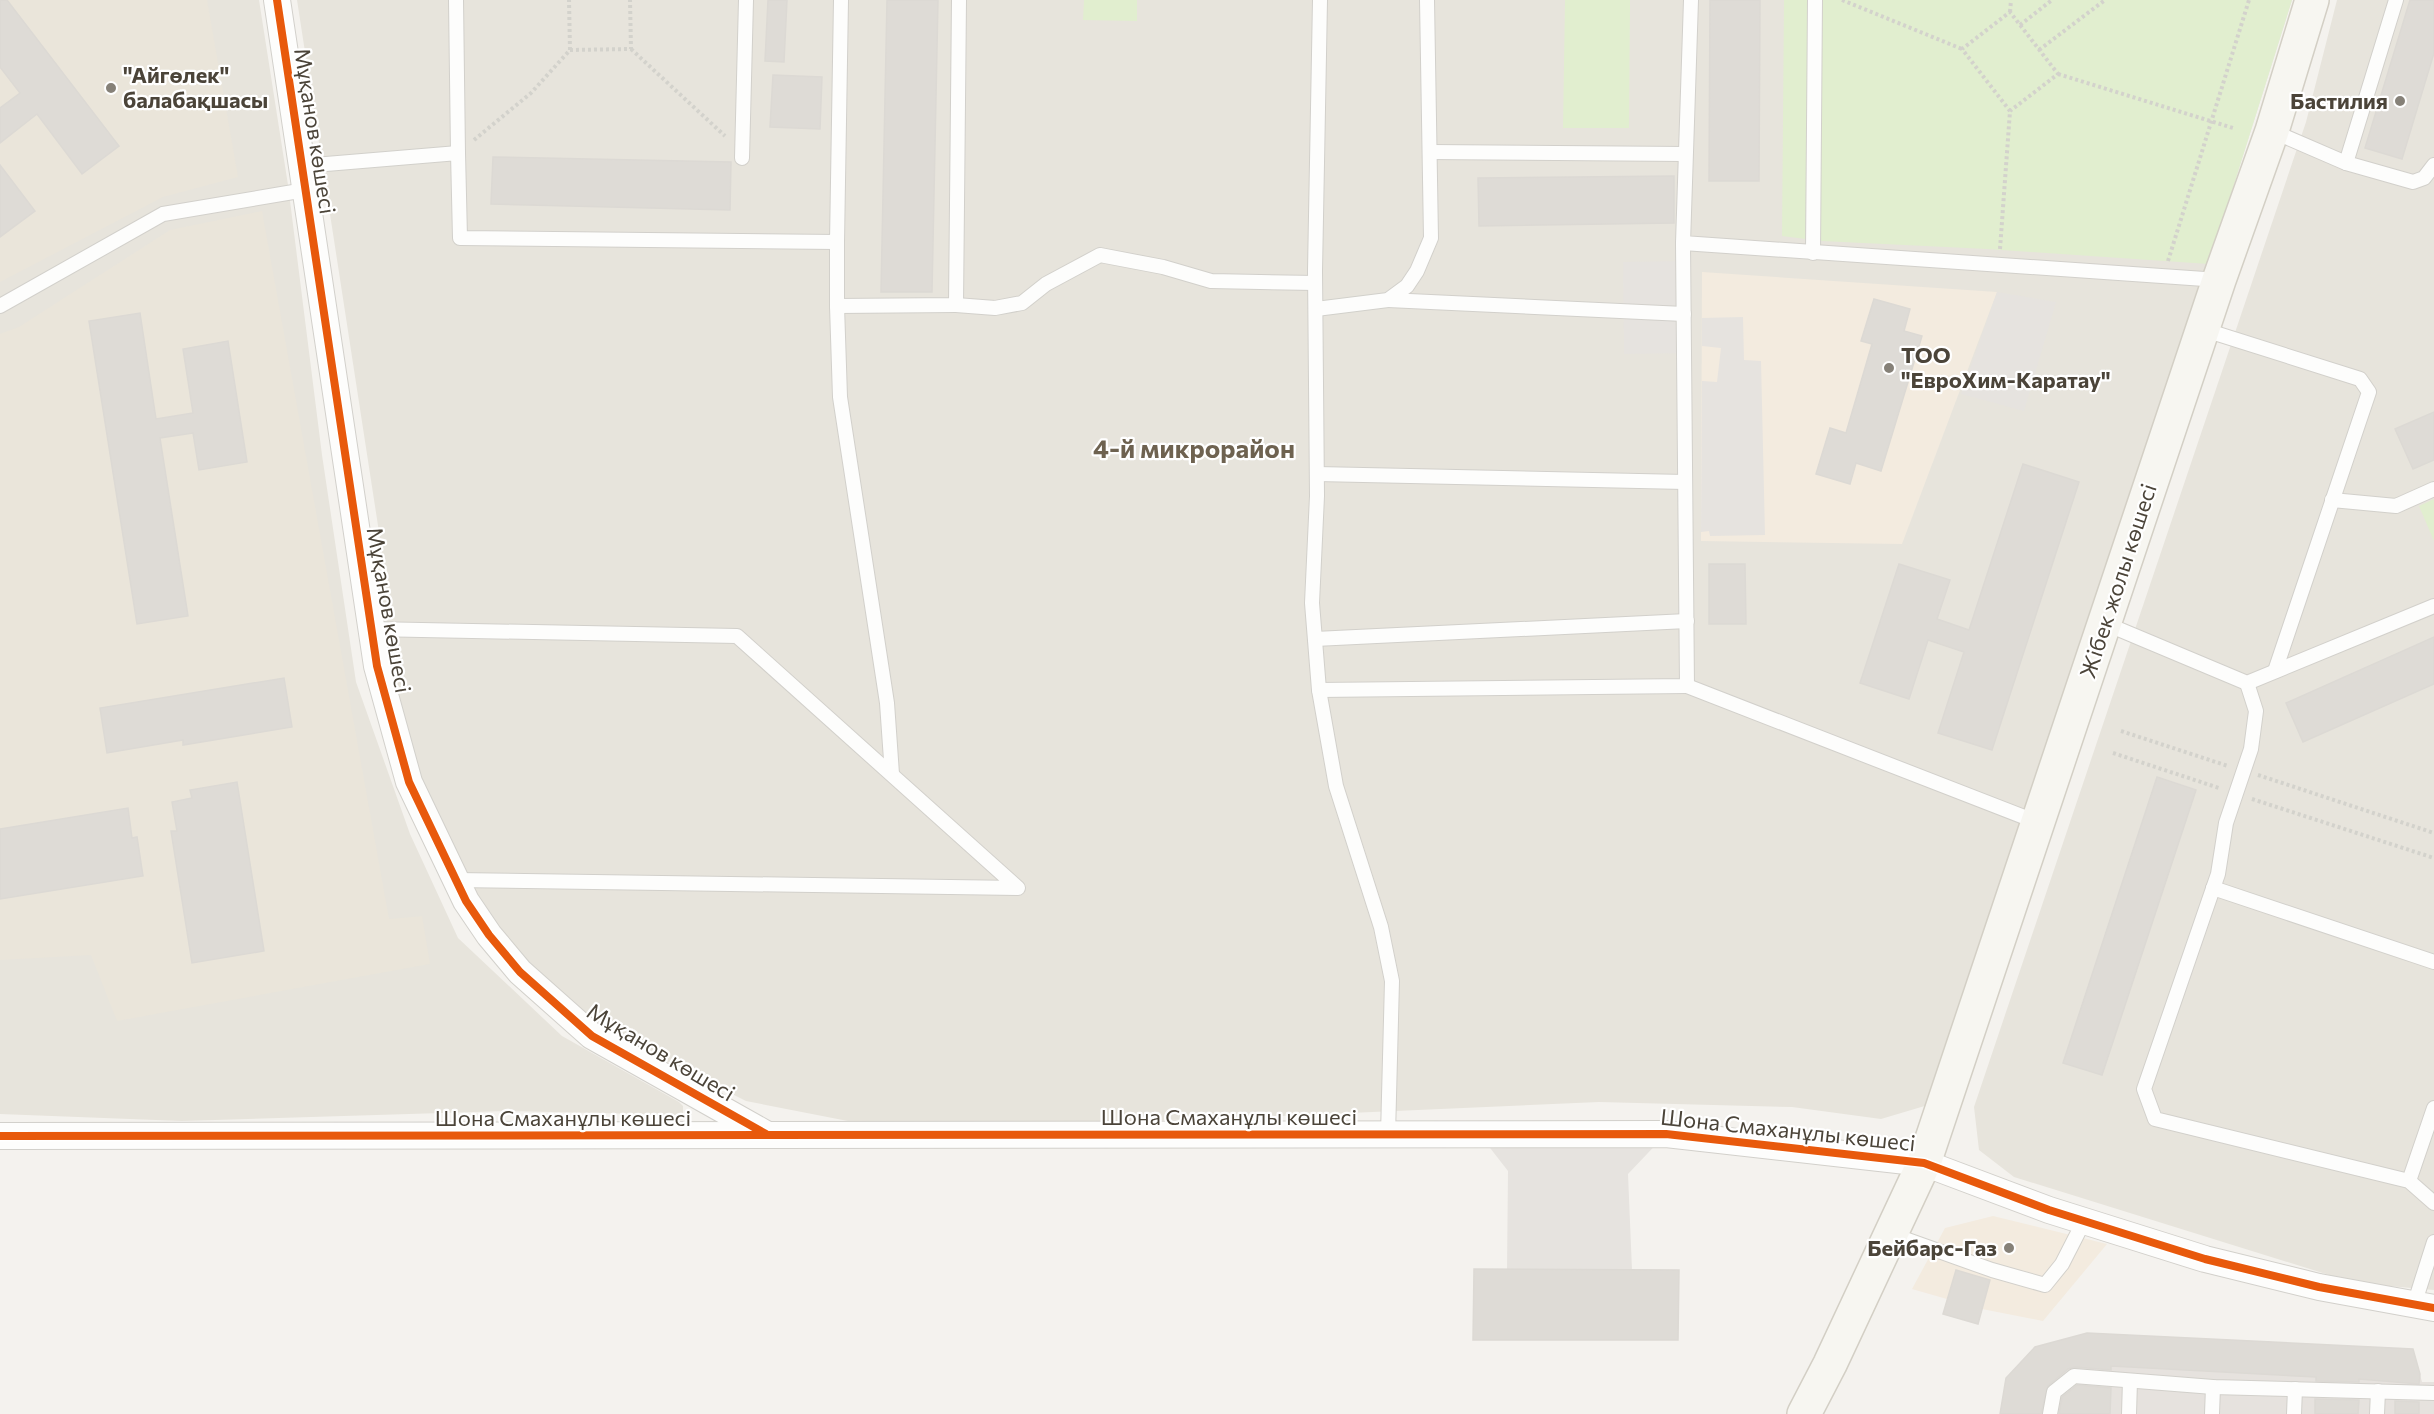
<svg xmlns="http://www.w3.org/2000/svg" width="2434" height="1414" viewBox="0 0 2434 1414" font-family="Commissioner,sans-serif">
  <style>
    .residential { fill: #e7e4dc }
    .commercial { fill: #f3ebdf }
    .industrial { fill: #e6e2de }
    .education { fill: #eae5da }
    .green { fill: #e1eecf }
    .parking { fill: #e6e3df }
    .building { fill: #dedbd6; stroke: #dcd9d4; stroke-width: 1.5 }
    .lines { fill: none; stroke-linecap: round; stroke-linejoin: round }
    .lane-casing { stroke: #d2d0cb; stroke-width: 16 }
    .street-casing { stroke: #d2d0cb; stroke-width: 28 }
    .secondary-casing { stroke: #d3cfc5; stroke-width: 36 }
    .path { stroke: #d3d2cc; stroke-width: 4; stroke-dasharray: 3 3; stroke-linecap: butt }
    .lane { stroke: #fdfdfc; stroke-width: 14 }
    .street { stroke: #fdfdfc; stroke-width: 26 }
    .secondary { stroke: #f7f6f1; stroke-width: 33 }
    .cycleway-casing { stroke: #fff; stroke-width: 11 }
    .cycleway { stroke: #e8590c; stroke-width: 8 }
    .poi-dot { fill: #868178; stroke: #fff; stroke-width: 2 }
    .labels { text-anchor: middle; stroke-width: 4.5; stroke-linejoin: round; paint-order: stroke }
    .poi-label { font-size: 22px; font-weight: bold; fill: #4b4439; stroke: #fff; text-anchor: start }
    .street-label { font-size: 22px; fill: #4b4439; stroke: #fff }
    .quarter-label { font-size: 26px; font-weight: bold; fill: #6e6250; stroke: #fff }
  </style>
  <rect width="100%" height="100%" fill="#f4f2ee"/>
  <g class="residential">
    <polygon points="0,0 259,0 288,185 322,455 356,682 410,834 458,938 562,1036 679,1102 683,1106 683,1113 678,1118 642,1114 507,1111 182,1121 0,1114"/>
    <polygon points="297,0 2292,0 2204,279 1928,1105 1881,1119 1792,1107 1599,1102 1233,1118 1004,1125 853,1122 746,1101 614,1035 561,992 511,946 476,894 420,776 383,651 383,558"/>
    <polygon points="2337,0 2434,0 2434,1290 2355,1283 2014,1177 1979,1150 1974,1107 2306,122"/>
  </g>
  <g class="commercial">
    <polygon points="1702,272 1997,292 1902,544 1701,541"/>
    <polygon points="1993,1216 2107,1244 2043,1321 1982,1309 1978,1324 1943,1314 1947,1299 1912,1289 1945,1228"/>
  </g>
  <polygon class="industrial" points="2087,1333 2413,1349 2422,1382 2434,1382 2434,1414 2000,1414 2006,1378 2035,1347"/>
  <g class="education">
    <polygon points="0,0 207,0 238,177 163,197 0,282"/>
    <polygon points="262,211 389,919 422,916 430,964 117,1021 91,955 0,960 0,334 19,327 170,230"/>
  </g>
  <g class="green">
    <polygon points="1084,0 1137,0 1137,21 1083,20"/>
    <polygon points="1565,0 1630,0 1629,128 1563,128"/>
    <polygon points="1784,0 2292,0 2209,264 1987,249 1822,241 1782,236"/>
    <polygon points="2434,499 2434,541 2419,506"/>
  </g>
  <g class="parking">
    <polygon points="1683,261 1684,353 1624,354 1623,262"/>
    <polygon points="1997,292 2056,302 2024,411 1961,394"/>
    <polygon points="1743,317 1744,360 1761,361 1765,535 1710,536 1709,531 1701,532 1702,381 1717,382 1721,348 1702,346 1702,318"/>
    <polygon points="1666,1134 1628,1174 1632,1270 1507,1270 1508,1171 1480,1135"/>
  </g>
  <g class="building">
    <polygon points="0,0 7,0 119,146 82,174 37,114 0,143 0,108 20,93 0,67"/>
    <polygon points="768,0 787,0 784,62 765,61"/>
    <polygon points="887,0 938,0 932,292 881,292"/>
    <polygon points="1710,0 1760,0 1759,181 1709,181"/>
    <polygon points="2410,0 2434,0 2434,53 2402,159 2365,148"/>
    <polygon points="773,75 822,77 820,129 770,127"/>
    <polygon points="493,157 731,162 730,210 491,204"/>
    <polygon points="0,165 35,211 0,237"/>
    <polygon points="1674,176 1674,223 1479,226 1478,178"/>
    <polygon points="1874,299 1910,309 1904,331 1922,336 1881,471 1856,463 1850,484 1816,474 1830,428 1846,433 1872,344 1861,341"/>
    <polygon points="140,313 156,419 193,413 183,349 228,341 247,462 199,470 193,433 160,438 188,616 137,624 89,321"/>
    <polygon points="2434,412 2434,460 2413,469 2395,429"/>
    <polygon points="2023,464 2079,482 1992,750 1938,733 1964,652 1928,640 1909,699 1860,683 1899,564 1950,580 1937,619 1969,630"/>
    <polygon points="1709,564 1745,564 1746,624 1709,624"/>
    <polygon points="2434,637 2434,684 2303,742 2286,703"/>
    <polygon points="284,678 292,727 183,745 183,740 107,753 100,708"/>
    <polygon points="2157,777 2196,790 2102,1075 2063,1063"/>
    <polygon points="237,782 264,951 192,963 171,831 177,831 172,802 192,798 190,790"/>
    <polygon points="128,808 132,838 137,837 143,876 0,899 0,829"/>
    <polygon points="1474,1269 1679,1270 1678,1340 1473,1340"/>
    <polygon points="1956,1270 1990,1280 1978,1324 1943,1314"/>
    <polygon points="2087,1333 2413,1349 2420,1374 2419,1384 2359,1379 2359,1382 2316,1381 2316,1377 2111,1366 2111,1370 2075,1367 2068,1369 2048,1386 2041,1414 2000,1414 2006,1378 2035,1347"/>
    <polygon points="2077,1385 2111,1388 2110,1414 2059,1414 2062,1397"/>
    <polygon points="2315,1399 2359,1400 2358,1414 2315,1414"/>
    <polygon points="2395,1401 2419,1402 2419,1414 2395,1414"/>
  </g>
  <g class="lines">
    <defs>
      <g id="lane">
        <polyline points="456,0 458,153"/>
        <polyline points="1320,0 1315,271 1317,496 1312,603 1319,690 1336,786 1381,927 1392,981 1388,1135"/>
        <polyline points="1691,0 1683,243 2219,280"/>
        <polyline points="2396,0 2346,163 2413,182 2424,178 2434,165"/>
        <polyline points="2272,131 2346,163"/>
        <polyline points="1430,152 1685,154"/>
        <polyline points="742,158 746,0"/>
        <polyline points="302,166 458,153 460,238 837,242 841,0"/>
        <polyline points="837,242 837,306 956,305 959,0"/>
        <polyline points="1813,253 1815,0"/>
        <polyline points="1388,300 1684,314"/>
        <polyline points="956,305 995,308 1022,303 1046,284 1100,255 1163,267 1211,281 1315,283"/>
        <polyline points="0,306 163,214 305,190"/>
        <polyline points="837,306 840,397 887,703 892,774"/>
        <polyline points="1316,309 1388,300 1407,286 1417,271 1431,238 1427,0"/>
        <polyline points="2202,329 2360,379 2369,392 2275,671"/>
        <polyline points="1317,474 1685,482"/>
        <polyline points="2332,500 2396,506 2434,489"/>
        <polyline points="2104,623 2247,683 2434,606"/>
        <polyline points="371,629 737,636 1018,888 456,880"/>
        <polyline points="1315,639 1687,621"/>
        <polyline points="2247,683 2256,711 2251,749 2226,823 2218,874 2144,1089 2155,1119 2409,1181 2434,1203"/>
        <polyline points="1687,686 2037,822"/>
        <polyline points="1319,690 1687,686 1683,243"/>
        <polyline points="2213,888 2434,962"/>
        <polyline points="2409,1181 2434,1108"/>
        <polyline points="1891,1234 1992,1270 2045,1285 2062,1264 2084,1221"/>
        <polyline points="2414,1305 2434,1242"/>
        <polyline points="2050,1414 2054,1392 2074,1376 2213,1387 2434,1393"/>
        <polyline points="2129,1414 2130,1381"/>
        <polyline points="2212,1414 2213,1387"/>
        <polyline points="2294,1414 2295,1389"/>
        <polyline points="2377,1414 2378,1391"/>
      </g>
      <g id="street">
        <polyline points="277,0 377,666 409,782 466,901 489,935 520,972 592,1036 766,1134"/>
        <polyline points="0,1136 1666,1134 1924,1163 2049,1210 2205,1259 2319,1287 2434,1308"/>
      </g>
      <polyline id="secondary" points="1804,1414 1830,1364 1924,1163 2219,280 2272,131 2312,0"/>
    </defs>
    <use href="#lane" class="lane-casing"/>
    <use href="#street" class="street-casing"/>
    <use href="#secondary" class="secondary-casing"/>
    <g class="path">
      <polyline points="1842,0 1962,49"/>
      <polyline points="2010,12 2011,0"/>
      <polyline points="2020,25 2052,0"/>
      <polyline points="631,49 725,136"/>
      <polyline points="570,50 631,49 630,0"/>
      <polyline points="2039,50 2105,0"/>
      <polyline points="2058,74 2233,128"/>
      <polyline points="474,140 531,93 570,50 569,0"/>
      <polyline points="2000,249 2010,111 1962,49 2010,12 2058,74 2010,111"/>
      <polyline points="2168,261 2249,0"/>
      <polyline points="2121,731 2228,766"/>
      <polyline points="2113,753 2219,788"/>
      <polyline points="2258,775 2434,833"/>
      <polyline points="2252,799 2434,858"/>
    </g>
    <use href="#lane" class="lane"/>
    <use href="#street" class="street"/>
    <use href="#secondary" class="secondary"/>
    <defs>
      <g id="cycleway">
        <polyline points="277,0 377,666 409,782 466,901 489,935 520,972 592,1036 766,1134"/>
        <polyline points="0,1136 1666,1134 1924,1163 2049,1210 2205,1259 2319,1287 2434,1308"/>
      </g>
    </defs>
    <use href="#cycleway" class="cycleway-casing"/>
    <use href="#cycleway" class="cycleway"/>
  </g>
  <g class="poi-dot">
    <circle cx="111" cy="88" r="6"/>
    <circle cx="2400" cy="101" r="6"/>
    <circle cx="1889" cy="368" r="6"/>
    <circle cx="2009" cy="1248" r="6"/>
  </g>
  <g class="labels">
    <g class="poi-label">
      <text x="123" y="83">"Айгөлек"<tspan x="123" dy="25">балабақшасы</tspan></text>
      <text x="2388" y="109" text-anchor="end">Бастилия</text>
      <text x="1901" y="363">ТОО<tspan x="1901" dy="25">"ЕвроХим-Каратау"</tspan></text>
      <text x="1997" y="1256" text-anchor="end">Бейбарс-Газ</text>
    </g>
    <g class="street-label">
      <text transform="translate(315 131) rotate(81)" y="8">Мұқанов көшесі</text>
      <text transform="translate(2118 581) rotate(-72)" y="8">Жібек жолы көшесі</text>
      <text transform="translate(389 610) rotate(80)" y="8">Мұқанов көшесі</text>
      <text transform="translate(661 1052) rotate(31)" y="8">Мұқанов көшесі</text>
      <text x="1229" y="1125">Шона Смаханұлы көшесі</text>
      <text x="563" y="1126">Шона Смаханұлы көшесі</text>
      <text transform="translate(1788 1130) rotate(6)" y="8">Шона Смаханұлы көшесі</text>
    </g>
    <g class="quarter-label">
      <text x="1194" y="458">4-й микрорайон</text>
    </g>
  </g>
</svg>
